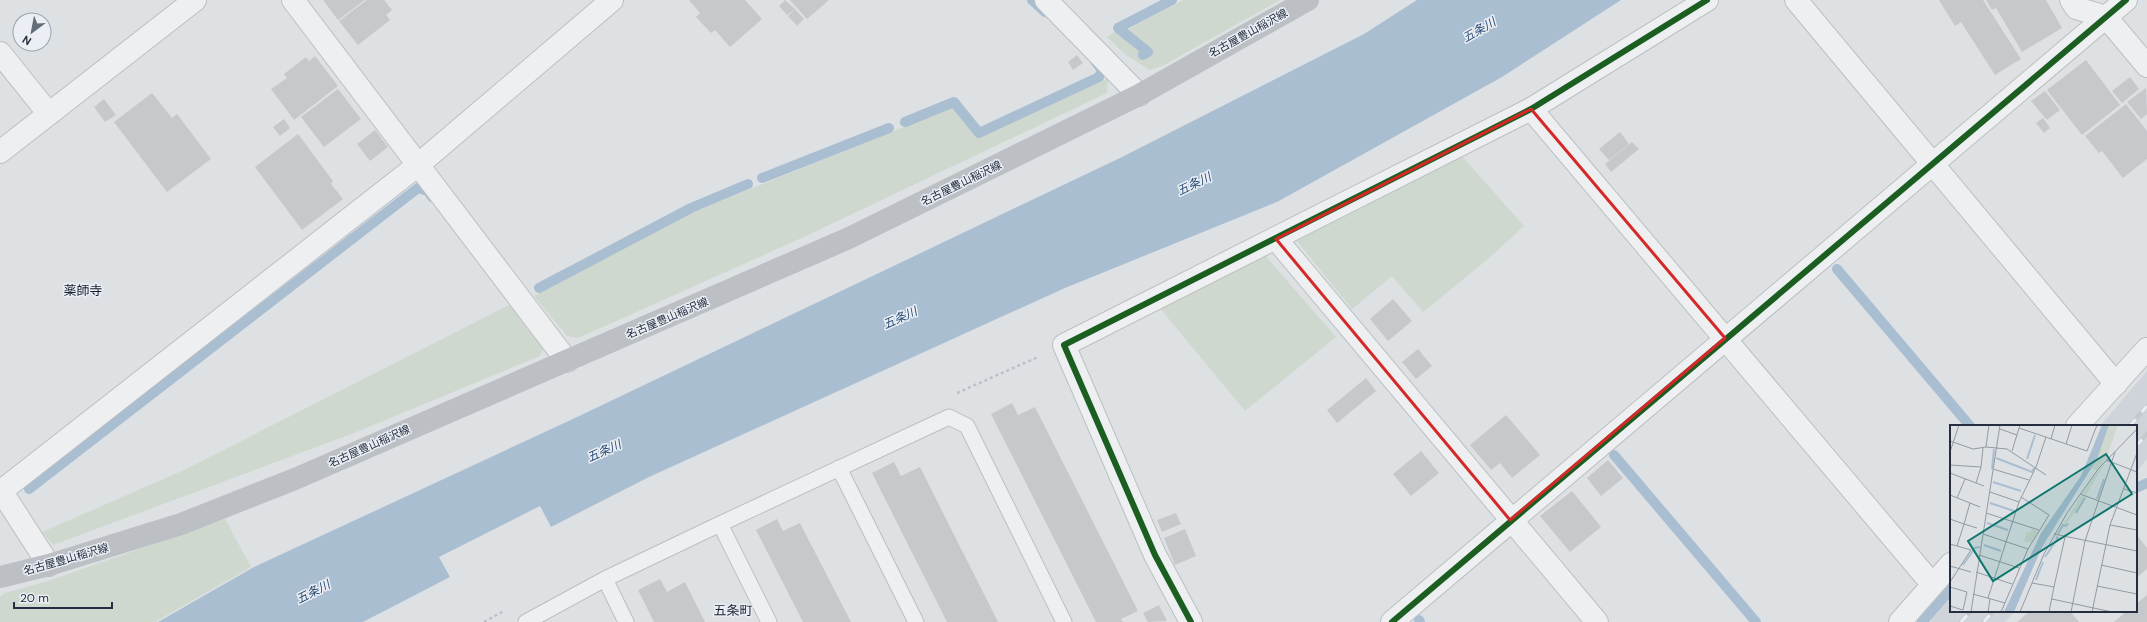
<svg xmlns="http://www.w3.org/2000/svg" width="2147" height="622" viewBox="0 0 2147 622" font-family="'DM Sans','Noto Sans JP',sans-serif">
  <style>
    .built { fill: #cfd4db }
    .green { fill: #cfd8ce }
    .water { fill: #aabed2 }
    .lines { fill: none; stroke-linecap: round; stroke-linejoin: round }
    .stream { stroke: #aabed2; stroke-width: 10 }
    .building { fill: #c6c9cc }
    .service-casing { stroke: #bcbfc2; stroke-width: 17 }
    .minor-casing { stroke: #bcbfc2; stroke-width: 24 }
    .path { stroke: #bdbfc4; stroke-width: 2.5; stroke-dasharray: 3 3; stroke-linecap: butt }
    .service { stroke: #edeff1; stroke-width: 15 }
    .minor { stroke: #edeff1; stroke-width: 22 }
    .secondary { stroke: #bcbfc4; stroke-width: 22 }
    .rail-casing { stroke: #c6c9cc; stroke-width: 4.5 }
    .rail { stroke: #ebeff5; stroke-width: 3; stroke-dasharray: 9; stroke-linecap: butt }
    .cycleway-casing { stroke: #ebeff5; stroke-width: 8 }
    .cycleway { stroke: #1b5e20; stroke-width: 6 }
    .marked { fill: none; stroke: #d62828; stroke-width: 3; stroke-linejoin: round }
    .labels { text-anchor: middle; stroke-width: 3; stroke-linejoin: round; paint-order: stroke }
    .street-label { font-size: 11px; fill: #242e3e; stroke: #ebeff5 }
    .water-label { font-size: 12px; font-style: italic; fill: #2c4e74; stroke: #ebeff5 }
    .quarter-label { font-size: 13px; fill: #171f2e; stroke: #ebeff5 }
    .inset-river { fill: none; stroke: #aabed2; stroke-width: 2 }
    .inset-road { fill: none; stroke: #9499a2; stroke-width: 1 }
    .view { fill: #0f766e; fill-opacity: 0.15; stroke: #0f766e; stroke-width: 2 }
    .inset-edge { fill: none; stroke: #242e3e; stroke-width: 2 }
  </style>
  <rect width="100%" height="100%" fill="#dee1e4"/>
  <g class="built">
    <polygon points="2147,371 2147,459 2136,472 2136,426 2100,426"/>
    <polygon points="1951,594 1951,611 2015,611 2005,622 1927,622"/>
  </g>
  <g class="green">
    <polygon points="1183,0 1280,0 1164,65 1150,70 1126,55 1107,37 1116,31 1144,53 1139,54 1142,58 1152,54 1125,31"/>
    <polygon points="1108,78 1107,93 804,237 578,338 567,336 534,296 694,212 953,107 978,137"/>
    <polygon points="1459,153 1524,226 1488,259 1423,312 1392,276 1352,309 1296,240"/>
    <polygon points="1264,254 1336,337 1245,411 1158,306"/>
    <polygon points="515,302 546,343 540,356 354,433 53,545 42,532 182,471"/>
    <polygon points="225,519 251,567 155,622 0,622 0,597 5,593 48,581"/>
  </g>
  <polygon class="water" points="1417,0 1621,0 1502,77 1277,202 1065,288 649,477 551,527 540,506 439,557 450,577 363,622 158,622 254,567 575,418 1122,157 1364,34"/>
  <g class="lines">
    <g class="stream">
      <polyline points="1032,0 1045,12"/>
      <polyline points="1143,55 1148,52 1118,28 1172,0"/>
      <polyline points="905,122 954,102 979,133 1099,77 1102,70 1095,61"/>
      <polyline points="762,178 889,128"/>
      <polyline points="1837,269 1970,426"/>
      <polyline points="539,288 691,208 748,184"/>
      <polyline points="1614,455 1756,622"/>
      <polyline points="2136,488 2147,483"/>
      <polyline points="29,489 418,188 428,191 432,197"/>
      <polyline points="1419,620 1420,622"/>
      <polyline points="1922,622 1951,589"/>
    </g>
  </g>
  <g class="building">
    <polygon points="323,0 365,0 338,20"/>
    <polygon points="367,0 384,0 392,10 386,15 390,20 358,45 339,21"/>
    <polygon points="689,0 745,0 762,19 730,47 715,30 711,33 696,17 700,13"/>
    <polygon points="785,0 795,9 787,15 779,6"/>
    <polygon points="790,0 829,0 807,19"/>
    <polygon points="1939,0 1983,0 2021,59 1995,75 1961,22 1955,26"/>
    <polygon points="1986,0 2046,0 2062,28 2022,52 1996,8 1992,10"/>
    <polygon points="795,9 804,19 797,26 788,16"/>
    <polygon points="1077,55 1083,63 1073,70 1068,62"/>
    <polygon points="315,56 338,86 294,120 271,89 287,78 284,74 306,57 309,61"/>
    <polygon points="2086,60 2120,105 2082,135 2047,90"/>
    <polygon points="2130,77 2139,89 2122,103 2112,91"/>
    <polygon points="2146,88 2147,114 2141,119 2127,102"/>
    <polygon points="338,89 361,119 324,147 301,117"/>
    <polygon points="2045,91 2060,110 2047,120 2031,101"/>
    <polygon points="152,93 172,118 177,114 211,159 167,192 114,122"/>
    <polygon points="104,99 116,115 105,122 94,107"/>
    <polygon points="2126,104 2147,131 2147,159 2123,178 2102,151 2099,153 2085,136"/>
    <polygon points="2043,118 2050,128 2044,133 2036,123"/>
    <polygon points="284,119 290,128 280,136 273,127"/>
    <polygon points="375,130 388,147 370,161 357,144"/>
    <polygon points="1620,132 1629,144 1609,160 1599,149"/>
    <polygon points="298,134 333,181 331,184 343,199 302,230 255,167"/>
    <polygon points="1632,142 1639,149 1611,172 1605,164"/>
    <polygon points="1393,299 1412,321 1388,341 1370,319"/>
    <polygon points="1418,349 1432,366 1416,379 1402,362"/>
    <polygon points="1366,378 1376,391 1337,423 1327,410"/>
    <polygon points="1012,403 1018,415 1035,407 1138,611 1121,619 1123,622 1096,622 991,414"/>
    <polygon points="1506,415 1540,455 1512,478 1500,463 1491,470 1470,445"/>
    <polygon points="1421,451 1439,473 1411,496 1393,474"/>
    <polygon points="1608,460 1623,478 1601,496 1587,478"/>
    <polygon points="894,462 901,476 920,467 998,622 947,622 872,473"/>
    <polygon points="1572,491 1601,527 1570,552 1540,516"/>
    <polygon points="1176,513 1181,524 1162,532 1157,520"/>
    <polygon points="777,519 783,531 800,523 851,622 803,622 756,530"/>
    <polygon points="1185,529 1196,556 1175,565 1164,538"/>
    <polygon points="2136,534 2147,548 2147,569 2136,578"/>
    <polygon points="660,579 667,592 685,582 705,622 654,622 638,590"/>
    <polygon points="2147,595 2147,622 2114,622 2127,611 2136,611 2136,604"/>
    <polygon points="1159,605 1167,621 1148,622 1143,613"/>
    <polygon points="2030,611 2070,611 2079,622 2017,622"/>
  </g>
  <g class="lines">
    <defs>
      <g id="service">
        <polyline points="839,468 916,622"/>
        <polyline points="605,579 720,524"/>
        <polyline points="526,622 605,579 626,622"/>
        <polyline points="769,622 720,524 949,417 967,426 1064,622"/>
      </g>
      <g id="minor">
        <polyline points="293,0 567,361"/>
        <polyline points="1046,0 1139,95"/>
        <polyline points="1796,0 2116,384"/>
        <polyline points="2071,0 2076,8 2106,17 2147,66"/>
        <polyline points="0,53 49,114"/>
        <polyline points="1531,109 1932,584"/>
        <polyline points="0,152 195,0"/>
        <polyline points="1276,239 1597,622"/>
        <polyline points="2077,426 2147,349"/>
        <polyline points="0,489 49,565"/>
        <polyline points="0,492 418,165 612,0"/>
        <polyline points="1191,622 1155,555 1064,345 1531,109 1707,0"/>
        <polyline points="1392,622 2126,0"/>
        <polyline points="1900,622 1951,564"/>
      </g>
    </defs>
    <use href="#service" class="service-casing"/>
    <use href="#minor" class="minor-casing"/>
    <g class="path">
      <polyline points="957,393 1038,357"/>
      <polyline points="484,622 504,611"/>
    </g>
    <use href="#service" class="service"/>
    <use href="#minor" class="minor"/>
    <polyline class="secondary" points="0,577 49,565 181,524 295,479 849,238 1139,95 1308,0"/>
    <defs>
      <g id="rail">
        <polyline points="2130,426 2147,406"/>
        <polyline points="2136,446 2147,434"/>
        <polyline points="1961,622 1971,611"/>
        <polyline points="1984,622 1993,611"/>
      </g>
    </defs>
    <use href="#rail" class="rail-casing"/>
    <use href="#rail" class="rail"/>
    <defs>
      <g id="cycleway">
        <polyline points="1191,622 1155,555 1064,345 1531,109 1707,0"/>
        <polyline points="1392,622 2126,0"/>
      </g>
    </defs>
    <use href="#cycleway" class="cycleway-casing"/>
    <use href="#cycleway" class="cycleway"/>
  </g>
  <path class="marked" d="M1531,109L1725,338L1510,520L1276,239Z"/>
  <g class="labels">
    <g class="street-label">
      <text transform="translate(1248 33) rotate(-29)" y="4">名古屋豊山稲沢線</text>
      <text transform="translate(961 183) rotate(-26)" y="4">名古屋豊山稲沢線</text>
      <text transform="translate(667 318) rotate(-23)" y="4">名古屋豊山稲沢線</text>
      <text transform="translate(369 446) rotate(-24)" y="4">名古屋豊山稲沢線</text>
      <text transform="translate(66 559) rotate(-16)" y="4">名古屋豊山稲沢線</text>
    </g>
    <g class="water-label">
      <text transform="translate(1479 30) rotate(-30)" y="4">五条川</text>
      <text transform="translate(1194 184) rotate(-26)" y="4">五条川</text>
      <text transform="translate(900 318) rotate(-24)" y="4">五条川</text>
      <text transform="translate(604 451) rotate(-24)" y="4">五条川</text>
      <text transform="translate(313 592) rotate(-27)" y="4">五条川</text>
    </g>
    <g class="quarter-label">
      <text x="83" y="295">薬師寺</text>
      <text x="733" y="615">五条町</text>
    </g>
  </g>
  <g transform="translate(1950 425)">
    <rect width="187" height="187" fill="#dee1e4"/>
    <path d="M159,0H168L157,31L146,45L142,43ZM156,36L136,70L132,69L141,56ZM131,71L135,72L128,84L107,109ZM82,104L88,106L81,118L74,116L77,107L80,108Z" fill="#cfd8ce"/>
    <path d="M152,0H159L147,34L92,122L64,187H54L91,108L131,51Z" fill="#aabed2"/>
    <path class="inset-river" d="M46,33L82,47L84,43M77,34L85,10M42,44L44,24M43,57L71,66M147,74L154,54M40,78L64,86M126,88L135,73M37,98L58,105M108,109L113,100L116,101L118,98M34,120L51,126M95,132L108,113L106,112M13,140L25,123L30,122M86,155L93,137"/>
    <path class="inset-road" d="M69,3L137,26L147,0M50,4L67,10M101,14L105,0M0,16L23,24L36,22L57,24L96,50M116,19L122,0M36,22L39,0M62,26L70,0M0,27L9,0M156,35L187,47M0,40L31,42L33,23M43,44L79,55M0,48L34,61M26,58L31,42M174,64L187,68M40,67L69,77M130,69L187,90M0,70L30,82M7,73L15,54M20,78L14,99L27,103M36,88L89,105M0,94L14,99L7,121M160,100L187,105M33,109L78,124M104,109L187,126M0,119L21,125L0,157M29,130L69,143M151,140L187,148M0,141L21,147M26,147L62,159M82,158L104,162L99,187M147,161L187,169M0,162L17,167L13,185L0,181M104,162L115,112M23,169L55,178M38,173L69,77L86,42L96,12M102,174L162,187M21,187L50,0M38,187L40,174M51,187L78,124L99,90L71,72M70,187L94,129L117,88L149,43L187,4M121,187L135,116L165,27M142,187L160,100L187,28"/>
    <path class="view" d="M156,29L182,69L43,156L18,116Z"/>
    <rect width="187" height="187" class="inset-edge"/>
  </g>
  <g transform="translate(32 32) rotate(212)"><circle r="19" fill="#ebeff5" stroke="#9ba2ac"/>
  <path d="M0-3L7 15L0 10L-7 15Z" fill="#656d78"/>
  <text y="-6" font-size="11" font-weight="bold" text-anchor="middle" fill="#242e3e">N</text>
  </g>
  <path d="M14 602v6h98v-6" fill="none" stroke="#242e3e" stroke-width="2"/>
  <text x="20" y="602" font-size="12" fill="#242e3e" stroke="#ebeff5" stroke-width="3" paint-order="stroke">20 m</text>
</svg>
